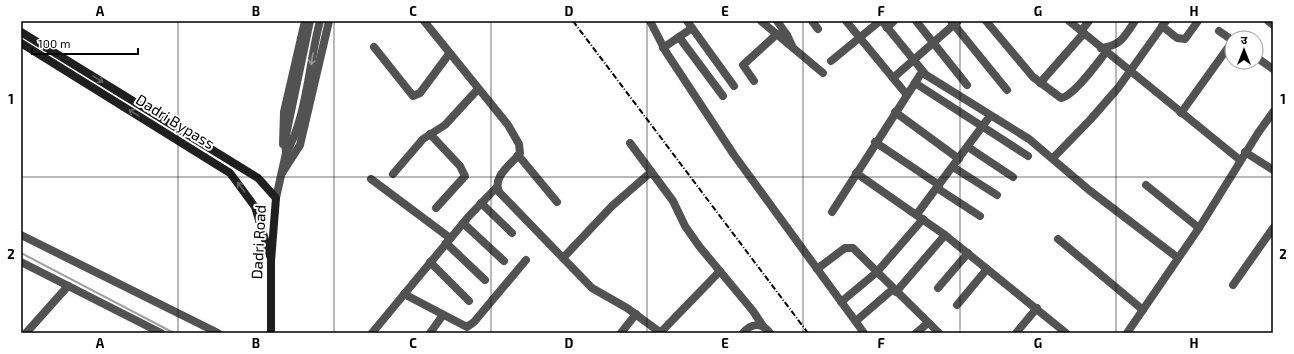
<svg xmlns="http://www.w3.org/2000/svg" width="1294" height="354" viewBox="0 0 1294 354" font-family="'Exo 2','Noto Sans Devanagari',sans-serif">
  <style>
    .lines { fill: none; stroke-linecap: round; stroke-linejoin: round }
    .stream { stroke: #a0a0a0; stroke-width: 2 }
    .minor { stroke: #525252; stroke-width: 8 }
    .tertiary { stroke: #525252; stroke-width: 8 }
    .secondary { stroke: #1f1f1f; stroke-width: 8 }
    .rail { stroke: #000; stroke-width: 2; stroke-dasharray: 6 2 1 2; stroke-linecap: butt }
    .oneway { stroke: #979797 }
    .oneway2 { stroke: #626262 }
    .grid { fill: none; stroke: #000; stroke-width: 1; stroke-opacity: 0.55 }
    .labels { text-anchor: middle; stroke-width: 4; stroke-linejoin: round; paint-order: stroke }
    .street-label { font-size: 15px; fill: #000; stroke: #fff }
    .neatline { fill: none; stroke: #000; stroke-width: 1.5 }
    .grid-label { font-size: 13px; text-anchor: middle; font-weight: bold; fill: #000 }
  </style>
  <rect width="100%" height="100%" fill="#fff"/>
  <g class="lines">
    <polyline class="stream" points="21,253 174,333"/>
    <g class="minor">
      <path d="M424,21L508,125L519,144L520,153C512,164 492,176 499,192L592,288L627,308L661,333"/>
      <polyline points="650,21 666,52 734,155 864,333"/>
      <polyline points="687,21 734,86"/>
      <polyline points="761,21 823,73"/>
      <polyline points="777,21 787,35 792,46"/>
      <polyline points="812,21 818,29"/>
      <polyline points="846,21 907,95"/>
      <polyline points="882,21 926,75 1029,139 1089,190 1178,258"/>
      <polyline points="916,21 967,85"/>
      <polyline points="951,21 1007,90"/>
      <path d="M986,21L1033,77L1061,98C1073,97 1098,62 1106,52"/>
      <polyline points="1069,21 1240,160"/>
      <polyline points="1268,21 1273,25"/>
      <polyline points="1162,26 1177,38 1185,39 1198,21"/>
      <polyline points="887,28 894,21"/>
      <polyline points="1081,31 1089,21"/>
      <polyline points="1219,31 1232,40"/>
      <polyline points="679,37 723,96"/>
      <polyline points="374,47 413,96 420,93 449,54"/>
      <polyline points="663,48 692,28"/>
      <path d="M1101,48C1121,46 1124,37 1135,21"/>
      <polyline points="1256,57 1273,69"/>
      <polyline points="831,61 880,21"/>
      <polyline points="893,78 958,21"/>
      <polyline points="754,81 743,65 777,34"/>
      <polyline points="915,83 1028,156"/>
      <polyline points="1040,83 1084,33"/>
      <polyline points="895,112 959,159"/>
      <polyline points="1181,113 1232,42"/>
      <polyline points="430,134 460,166 465,176 436,208"/>
      <polyline points="875,142 939,185"/>
      <polyline points="630,143 673,201 685,226 699,246 753,311 763,326"/>
      <polyline points="283,144 284,112 305,21"/>
      <polyline points="968,147 1013,177"/>
      <polyline points="1245,152 1273,170"/>
      <polyline points="518,155 557,202"/>
      <polyline points="1053,158 1090,120 1118,88 1166,21"/>
      <polyline points="953,167 997,195"/>
      <polyline points="282,173 300,145 329,21"/>
      <polyline points="856,173 945,235 1066,333"/>
      <polyline points="393,174 423,139 445,125 478,89"/>
      <polyline points="371,179 450,238"/>
      <polyline points="1146,185 1199,228"/>
      <polyline points="937,188 980,216"/>
      <polyline points="481,203 512,233"/>
      <polyline points="832,212 922,72"/>
      <polyline points="917,214 990,116"/>
      <polyline points="463,223 504,261"/>
      <polyline points="21,235 218,333"/>
      <polyline points="1058,239 1143,310"/>
      <polyline points="446,243 485,280"/>
      <polyline points="563,258 612,206 651,172"/>
      <polyline points="21,262 161,333"/>
      <polyline points="430,262 469,301"/>
      <polyline points="817,269 845,248 853,248 939,333"/>
      <polyline points="1233,285 1273,228"/>
      <polyline points="938,288 968,253"/>
      <polyline points="896,292 945,235"/>
      <polyline points="404,294 467,327 474,322 526,260"/>
      <polyline points="841,302 877,272 923,219"/>
      <polyline points="957,305 987,269"/>
      <polyline points="856,321 893,289"/>
      <polyline points="26,333 68,286"/>
      <polyline points="372,333 469,216 497,187"/>
      <polyline points="430,333 443,315"/>
      <polyline points="621,333 636,314"/>
      <polyline points="660,333 720,271"/>
      <path d="M743,333C751,323 762,322 770,333"/>
      <polyline points="916,333 928,323"/>
      <polyline points="1016,333 1037,308"/>
      <polyline points="1127,333 1199,228 1258,133 1273,112"/>
    </g>
    <g class="tertiary">
      <path d="M286,153C307,118 309,61 320,21"/>
      <polyline points="276,198 286,153 285,140 310,21"/>
    </g>
    <g class="secondary">
      <polyline points="21,32 258,178 276,198 271,261 271,333"/>
      <polyline points="21,43 230,173 255,207 270,256"/>
    </g>
    <polyline class="rail" points="573,21 808,333"/>
  </g>
  <defs><path id="oneway-shaft" d="M-6 0H5M1.5-3L5.5 0L1.5 3" fill="none" stroke-width="1.6" stroke-linecap="round" stroke-linejoin="round"/></defs>
  <use class="oneway" href="#oneway-shaft" transform="translate(312 59) rotate(100)"/>
  <g class="oneway2">
    <use href="#oneway-shaft" transform="translate(98 79) rotate(32)"/>
    <use href="#oneway-shaft" transform="translate(134 113) rotate(-148)"/>
    <use href="#oneway-shaft" transform="translate(241 187) rotate(-127)"/>
  </g>
  <path class="grid" d="M178,21V333M334,21V333M491,21V333M647,21V333M803,21V333M960,21V333M1116,21V333M21,177H1273"/>
  <g class="labels">
    <g class="street-label">
      <text transform="translate(175 122) rotate(32)" y="5">Dadri Bypass</text>
      <text transform="translate(259 242) rotate(-87)" y="5">Dadri Road</text>
    </g>
  </g>
  <rect width="1294" height="354" fill="none" stroke="#ffffff" stroke-width="44"/>
  <g transform="translate(1244 50)"><circle r="19" fill="#ffffff" stroke="#999999"/>
  <path d="M0-3L7 15L0 10L-7 15Z" fill="#000000"/>
  <text y="-6" font-size="11" font-weight="bold" text-anchor="middle" fill="#000000">उ</text>
  </g>
  <path d="M32 48v6h106v-6" fill="none" stroke="#000000" stroke-width="2"/>
  <text x="38" y="48" font-size="12" fill="#000000" stroke="#ffffff" stroke-width="3" paint-order="stroke">100 m</text>
  <rect x="22" y="22" width="1250" height="310" class="neatline"/>
  <g class="grid-label">
    <text x="100" y="16">A</text>
    <text x="256" y="16">B</text>
    <text x="413" y="16">C</text>
    <text x="569" y="16">D</text>
    <text x="725" y="16">E</text>
    <text x="881" y="16">F</text>
    <text x="1038" y="16">G</text>
    <text x="1194" y="16">H</text>
    <text x="11" y="104">1</text>
    <text x="1283" y="104">1</text>
    <text x="11" y="259">2</text>
    <text x="1283" y="259">2</text>
    <text x="100" y="348">A</text>
    <text x="256" y="348">B</text>
    <text x="413" y="348">C</text>
    <text x="569" y="348">D</text>
    <text x="725" y="348">E</text>
    <text x="881" y="348">F</text>
    <text x="1038" y="348">G</text>
    <text x="1194" y="348">H</text>
  </g>
</svg>
